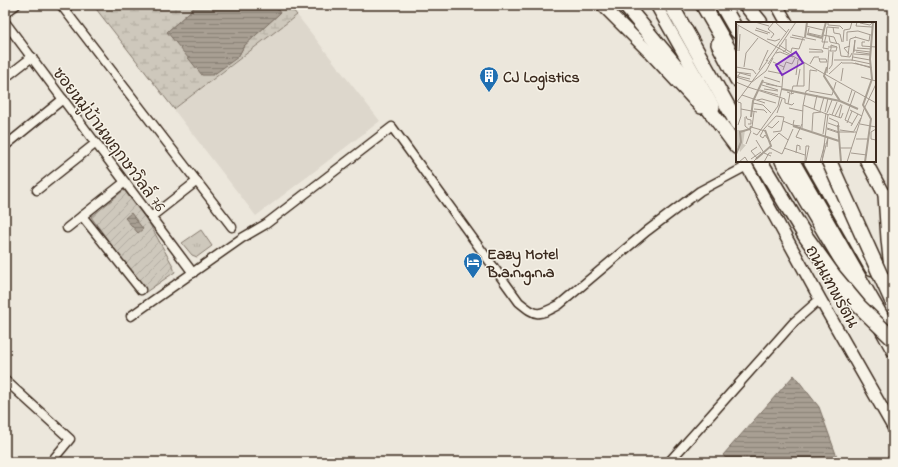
<svg xmlns="http://www.w3.org/2000/svg" width="898" height="467" viewBox="0 0 898 467" font-family="'Indie Flower','Playpen Sans Thai',sans-serif">
  <style>
    .built { fill: #ddd7cc }
    .grass { fill: url(#grass-tufts); stroke: #84796d }
    .wetland { fill: url(#wetland-marsh); stroke: #84796d }
    .garden { fill: url(#garden-furrows); stroke: #84796d }
    .water { fill: url(#water-rules); stroke: #7c7064 }
    .lines { fill: none; stroke-linecap: round; stroke-linejoin: round }
    .minor-casing { stroke: #3b2a1e; stroke-width: 11 }
    .secondary-casing { stroke: #3b2a1e; stroke-width: 14 }
    .trunk-casing { stroke: #3b2a1e; stroke-width: 16 }
    .motorway-casing { stroke: #3b2a1e; stroke-width: 17 }
    .minor { stroke: #f7f3e8; stroke-width: 8 }
    .secondary { stroke: #f7f3e8; stroke-width: 11 }
    .trunk { stroke: #f7f3e8; stroke-width: 13 }
    .motorway { stroke: #f7f3e8; stroke-width: 14 }
    .motorway-bridge-casing { stroke: #3b2a1e; stroke-width: 17; stroke-linecap: butt }
    .motorway-bridge { stroke: #f7f3e8; stroke-width: 14 }
    .labels { text-anchor: middle; stroke-width: 3; stroke-linejoin: round; paint-order: stroke }
    .poi-label { font-size: 16px; font-weight: bold; fill: #3b2a1e; stroke: #f7f3e8; text-anchor: start }
    .street-label { font-size: 16px; fill: #3b2a1e; stroke: #f7f3e8 }
    .inset-river { fill: none; stroke: #a89f93; stroke-width: 2 }
    .inset-road { fill: none; stroke: #a59b90; stroke-width: 1 }
    .view { fill: #7b2cbf; fill-opacity: 0.15; stroke: #7b2cbf; stroke-width: 2 }
    .inset-edge { fill: none; stroke: #3b2a1e; stroke-width: 2 }
  </style>
  <defs>
    <pattern id="grass-tufts" width="24" height="20" patternUnits="userSpaceOnUse"><rect width="24" height="20" fill="#cec8bc"/><path d="M3 7l-1-3M5 7V3M7 7l1-3M15 17l-1-3M17 17v-4M19 17l1-3" fill="none" stroke="#b2aca1"/></pattern>
    <pattern id="wetland-marsh" width="20" height="14" patternUnits="userSpaceOnUse"><rect width="20" height="14" fill="#cec8bc"/><path d="M1 5h8M5 5V1M11 12h8M15 12V8" fill="none" stroke="#b2aca1"/></pattern>
    <pattern id="garden-furrows" width="10" height="10" patternUnits="userSpaceOnUse"><rect width="10" height="10" fill="#cec8bc"/><path d="M-1 1l2-2M0 10L10 0M9 11l2-2" fill="none" stroke="#b2aca1"/></pattern>
    <pattern id="water-rules" width="6" height="5" patternUnits="userSpaceOnUse"><rect width="6" height="5" fill="#a89f93"/><path d="M0 2.5h6" fill="none" stroke="#8a8277"/></pattern>
  </defs>
  <rect width="100%" height="100%" fill="#ece7dc"/>
  <filter id="ink" filterUnits="userSpaceOnUse"><feTurbulence type="fractalNoise" baseFrequency=".025" numOctaves="2"/><feDisplacementMap in="SourceGraphic" scale="8" xChannelSelector="R" yChannelSelector="G"/><feConvolveMatrix kernelMatrix="1 2 1 2 8 2 1 2 1" color-interpolation-filters="sRGB"/></filter>
  <g filter="url(#ink)">
    <polygon class="built" points="297,15 380,121 256,216 174,110"/>
    <polygon class="grass" points="201,230 212,246 197,257 192,255 182,243"/>
    <polygon class="wetland" points="93,5 197,5 167,32 238,57 244,46 280,13 274,5 289,5 297,15 174,109"/>
    <polygon class="garden" points="124,190 149,223 172,264 175,272 146,292 91,217"/>
    <g class="water">
      <polygon points="197,5 274,5 280,13 244,46 238,57 213,75 202,75 167,32"/>
      <polygon points="131,213 143,229 138,233 125,218"/>
      <polygon points="794,375 819,407 837,457 833,462 729,462 723,455"/>
    </g>
    <g class="lines">
      <defs>
        <g id="minor">
          <polyline points="61,5 232,227"/>
          <polyline points="5,13 16,5"/>
          <polyline points="5,22 193,273"/>
          <polyline points="5,78 32,57"/>
          <polyline points="5,146 63,99"/>
          <polyline points="37,190 96,143"/>
          <polyline points="82,216 141,290"/>
          <polyline points="151,217 197,181"/>
          <polyline points="67,228 125,182"/>
          <path d="M131,316L242,238L266,224L392,127L519,302C537,317 538,316 559,305L647,231L700,191L747,166"/>
          <polyline points="5,380 70,439 51,462"/>
          <polyline points="669,462 794,322 820,299"/>
        </g>
        <g id="secondary">
          <polyline points="602,5 649,52 701,108"/>
          <polyline points="656,5 714,107"/>
          <polyline points="777,5 787,23"/>
          <polyline points="744,161 820,299 893,427"/>
          <polyline points="866,161 893,211"/>
        </g>
        <g id="trunk">
          <polyline points="718,44 737,80"/>
          <polyline points="782,161 858,289"/>
          <polyline points="885,195 888,239 893,288"/>
          <polyline points="882,330 893,350"/>
        </g>
        <g id="motorway">
          <polyline points="625,5 685,77 737,147"/>
          <polyline points="671,5 737,123"/>
          <polyline points="703,5 737,64"/>
          <polyline points="722,5 737,31"/>
          <polyline points="746,5 760,22"/>
          <polyline points="792,161 891,334"/>
          <polyline points="811,161 872,268"/>
        </g>
      </defs>
      <use href="#minor" class="minor-casing"/>
      <use href="#secondary" class="secondary-casing"/>
      <use href="#trunk" class="trunk-casing"/>
      <use href="#motorway" class="motorway-casing"/>
      <use href="#minor" class="minor"/>
      <use href="#secondary" class="secondary"/>
      <use href="#trunk" class="trunk"/>
      <use href="#motorway" class="motorway"/>
      <defs>
        <g id="motorway-bridge">
          <polyline points="760,161 806,237 834,276 859,306 893,339"/>
          <polyline points="829,161 893,303"/>
        </g>
      </defs>
      <use href="#motorway-bridge" class="motorway-bridge-casing"/>
      <use href="#motorway-bridge" class="motorway-bridge"/>
    </g>
  </g>
  <defs>
    <symbol id="building-pin" viewBox="-11 -11 22 30"><path d="M0 17L-7.5 6A9.5 9.5 0 1 1 7.5 6Z" fill="#1f6fb2" stroke="#f7f3e8"/><path d="M-4-6H4V6H1V3H-1V6H-4ZM-2.5-4.3h1.7v1.8h-1.7ZM.8-4.3h1.7v1.8H.8ZM-2.5-1h1.7V.8h-1.7ZM.8-1h1.7V.8H.8Z" fill="#fff"/></symbol>
    <symbol id="hotel-pin" viewBox="-11 -11 22 30"><path d="M0 17L-7.5 6A9.5 9.5 0 1 1 7.5 6Z" fill="#1f6fb2" stroke="#f7f3e8"/><path d="M-6-4.5h1.5V1H6V5H4.5V3h-9V5H-6ZM-4 0a1.8 1.8 0 1 1 3.6 0ZM.5 0V-2.5h3Q6-2.5 6 0Z" fill="#fff"/></symbol>
  </defs>
  <g fill-rule="evenodd">
    <use href="#building-pin" x="478" y="65" width="22" height="30"/>
    <use href="#hotel-pin" x="462" y="251" width="22" height="30"/>
  </g>
  <g class="labels">
    <g class="poi-label">
      <text x="503" y="82">CJ Logistics</text>
      <text x="487" y="259">Eazy Motel<tspan x="487" dy="18">B.a.n.g.n.a</tspan></text>
    </g>
    <g class="street-label">
      <text transform="translate(110 139) rotate(53)" y="6">ซอยหมู่บ้านพฤกษาวิลล์ 76</text>
      <text transform="translate(833 286) rotate(61)" y="6">ถนนเทพรัตน</text>
    </g>
  </g>
  <g transform="translate(736 22)">
    <rect width="140" height="140" fill="#ece7dc"/>
    <path d="M0,106V108H9L7,122L10,123L4,130L3,126L0,125Z" fill="#cec8bc"/>
    <path class="inset-river" d="M71,12L86,16M69,15L71,0M86,15L90,0M46,67L104,79L88,54L91,45M104,79L122,87M15,95L17,79L27,58M102,103L105,140M57,104L103,119M0,132L5,120L4,110L14,107L15,104M20,137L35,124L29,108M129,140L135,97L127,83L136,57L134,37L137,0"/>
    <path class="inset-road" d="M19,0L33,4M39,0L50,10M92,0V3L104,4L107,7M121,0L120,4L136,5M124,1L134,3L137,0M0,2L140,81M70,4L87,8M97,5L98,11L104,12L106,20M20,6L34,11M73,6L72,11L85,14M19,8L32,12M108,8L114,7L116,0M56,13L80,18M87,13L98,15L101,22M87,14L86,20H92M90,14L91,5L103,6M90,14L87,26L93,27M93,14L94,20L103,22L105,34L114,35L116,31M54,15L69,18M119,15L133,19L134,13M35,16L38,12L32,7L38,0M31,17L39,19L44,17M111,19V10L122,9L135,13M107,20L108,8M129,20H126V24L140,25M43,23L57,32M92,25H101L100,29H94L95,27V23L101,25M121,26L135,27M118,28L134,30M1,29L2,4M3,29L4,12M47,30L50,28V17M55,30L56,26L63,27L67,16M73,30H87L86,28L73,27M118,30L119,18M120,30L134,32M40,31L44,30L57,35M113,32L108,26L114,24M118,32L134,33M112,34L114,17L120,15M117,35L134,38M83,36L84,40H91L90,37H83M98,38H116L135,42M30,39L53,7M116,39L119,18M37,40L48,45M106,41H116L135,45V46L119,41M32,42L60,0M74,42L78,35H83M0,45L17,48L20,52M8,45L10,31L22,16M93,47L96,43L97,30M23,48L32,28M47,48L50,40L56,42L59,36M32,49L47,52L46,65M0,50L15,52M91,51L93,28M93,52L106,40M60,53L62,38M1,54L14,57M2,54L4,51L15,54M0,55L16,60M28,55L44,60M125,55L140,59M105,59L107,46M0,60L12,65M16,60L30,49L37,36M27,60L41,64M26,63L42,68M61,64L64,47M12,65L49,77V81L56,83L58,81M28,67L42,69M24,68L42,73M73,69L96,73L100,60M51,70L54,71L52,82M58,71L55,72L57,64H68V41M6,73L29,81M21,78L26,77L40,81M112,80L116,68M0,81L32,38M17,81L27,83L35,91M67,83L93,93M53,86L67,89M5,87L21,90M18,87L28,88L31,91M78,87L81,73M114,88L126,94M84,89L88,75M89,90L92,76M41,91L46,77M91,91L96,78M93,92L105,96L107,91M96,93L101,80M10,94L11,97L15,98V102H12M99,94L105,82M9,95V104L15,109L10,122M103,95L106,83M58,98L57,103L64,104M47,99L64,106M92,101L103,105L102,100L93,96M111,101L116,89M117,102L109,98L119,70M124,102L140,105M2,103L5,94V81L2,80M32,104L36,106L43,99M115,104L122,92M15,105L29,109M16,105L18,90M66,106L67,84L70,69L73,68L74,48L81,49M91,106L103,110H120M91,107L103,111M140,107L135,110V117L140,118M104,108L118,110M76,109L77,91L85,90M118,109L125,96M17,111L21,113L42,84L46,65L30,62M87,112L90,91M32,117L29,113L27,116L24,114L28,107L40,94L48,95L45,109L37,110M66,117L60,115L66,102M120,117H133M20,118L28,131L35,134M34,120L43,111L52,118M70,124H73L70,139H69ZM34,126L46,132L57,107M48,126L69,133M103,126H116M60,131L61,123L64,124V128M115,131L131,133M21,136L15,129L21,125M15,137L25,130M86,139L92,115L91,125M3,140L9,135L12,140M17,140L26,131M28,140L33,131H36M84,140L89,121M86,140L92,92M111,140L128,87L140,62"/>
    <path class="view" d="M60,30L67,41L46,53L40,43Z"/>
    <rect width="140" height="140" class="inset-edge"/>
  </g>
  <rect width="898" height="467" fill="none" stroke="#f7f3e8" stroke-width="20"/>
  <rect x="10" y="10" width="878" height="447" fill="none" stroke="#3b2a1e" stroke-width="1.5" filter="url(#ink)"/>
</svg>
